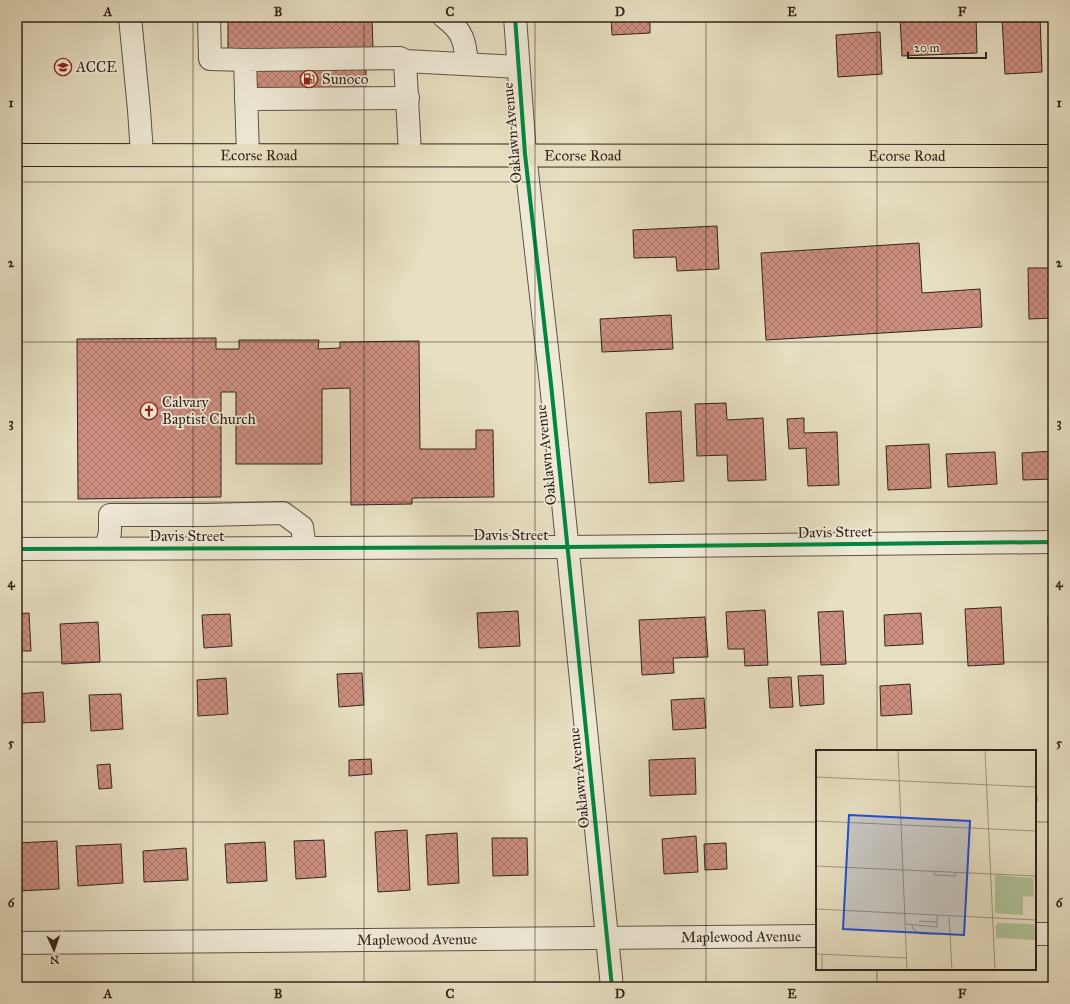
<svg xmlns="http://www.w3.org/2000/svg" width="1070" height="1004" viewBox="0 0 1070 1004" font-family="'IM FELL Great Primer',serif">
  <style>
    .building { fill: url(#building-cross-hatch); stroke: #33241b }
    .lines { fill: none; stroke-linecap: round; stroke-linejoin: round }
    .minor-casing { stroke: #605345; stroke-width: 24 }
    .major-casing { stroke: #33241b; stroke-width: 24 }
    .minor { stroke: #efead7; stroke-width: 22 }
    .major { stroke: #e7dfc2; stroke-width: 22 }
    .cycleway-casing { stroke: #efead7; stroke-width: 6 }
    .cycleway { stroke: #00873e; stroke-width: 4 }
    .grid { fill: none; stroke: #33241b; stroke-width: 1; stroke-opacity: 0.55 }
    .labels { text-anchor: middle; stroke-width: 3.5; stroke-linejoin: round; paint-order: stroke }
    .poi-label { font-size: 15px; fill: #33241b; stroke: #efead7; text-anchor: start }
    .street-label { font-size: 15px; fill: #33241b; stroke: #efead7 }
    .inset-road { fill: none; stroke: #9f947f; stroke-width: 1 }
    .view { fill: #1d4ed8; fill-opacity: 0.15; stroke: #1d4ed8; stroke-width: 2 }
    .inset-edge { fill: none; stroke: #33241b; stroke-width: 2 }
    .neatline { fill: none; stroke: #33241b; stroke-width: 1.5 }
    .grid-label { font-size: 13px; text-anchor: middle; font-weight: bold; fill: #33241b }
  </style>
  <defs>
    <pattern id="building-cross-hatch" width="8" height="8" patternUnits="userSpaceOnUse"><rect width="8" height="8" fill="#cd8f81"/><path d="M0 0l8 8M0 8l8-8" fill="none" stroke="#a77569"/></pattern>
  </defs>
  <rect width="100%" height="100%" fill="#e7dfc2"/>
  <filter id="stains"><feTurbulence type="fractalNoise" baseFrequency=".005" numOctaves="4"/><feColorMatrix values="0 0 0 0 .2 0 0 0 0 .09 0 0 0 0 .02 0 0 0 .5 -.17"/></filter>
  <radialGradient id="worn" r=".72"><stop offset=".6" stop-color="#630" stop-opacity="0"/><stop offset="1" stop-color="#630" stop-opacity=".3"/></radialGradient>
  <g class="building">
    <polygon points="240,17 372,17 373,48 228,50 228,19 240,19"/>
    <polygon points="611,17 650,17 650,33 612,35"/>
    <polygon points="900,17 976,17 977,53 902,56"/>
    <polygon points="1002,17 1040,17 1042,72 1005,74"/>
    <polygon points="880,32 882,74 838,77 836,35"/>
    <polygon points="366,63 366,95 253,96 253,64"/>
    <polygon points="717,226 719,269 677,271 676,257 634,258 633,230"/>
    <polygon points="1050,234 1053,234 1053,318 1029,319 1028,268 1051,268"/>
    <polygon points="919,243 922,293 980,289 982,327 766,340 761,253"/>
    <polygon points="671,315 673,349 602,352 600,319"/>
    <polygon points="216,338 216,349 239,349 239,340 319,340 318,349 340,348 340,342 419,341 420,449 476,449 476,430 493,430 494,497 412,498 412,504 351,505 350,388 322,389 322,464 236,464 236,392 221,392 221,497 78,499 77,339"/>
    <polygon points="726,403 727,420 763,418 766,480 728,481 727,455 697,456 695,404"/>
    <polygon points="681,411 684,481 649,483 646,413"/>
    <polygon points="804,418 804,433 837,432 839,485 808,486 806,448 789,449 787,419"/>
    <polygon points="929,444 931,488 888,490 886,446"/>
    <polygon points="1053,451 1053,479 1023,480 1022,453"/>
    <polygon points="995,452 997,484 948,487 946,454"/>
    <polygon points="1001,607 1004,664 968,666 965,609"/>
    <polygon points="765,610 768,665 745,666 744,649 728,649 726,612"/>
    <polygon points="518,611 520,646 479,648 477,613"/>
    <polygon points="843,611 846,664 821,665 818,612"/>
    <polygon points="29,613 31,651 17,651 17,614"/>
    <polygon points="921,613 923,644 885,646 884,615"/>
    <polygon points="230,614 232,646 204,648 202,615"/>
    <polygon points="1048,616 1053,616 1053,654 1050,655"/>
    <polygon points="705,617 708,657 673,658 674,673 642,675 639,620"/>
    <polygon points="98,622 100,662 62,664 60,624"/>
    <polygon points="362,673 364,705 339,707 337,674"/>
    <polygon points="823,675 824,704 800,706 798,676"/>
    <polygon points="791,677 793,707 770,708 768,678"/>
    <polygon points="226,678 228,714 198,716 197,680"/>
    <polygon points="910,684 912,714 881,716 880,686"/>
    <polygon points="43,692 45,722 17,723 17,694"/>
    <polygon points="121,694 123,729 91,731 89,695"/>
    <polygon points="704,698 706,728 673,730 671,700"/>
    <polygon points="695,758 696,794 650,796 649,760"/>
    <polygon points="371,759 372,774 349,776 349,760"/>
    <polygon points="110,764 112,788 99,789 97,765"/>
    <polygon points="1035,775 1037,801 1035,801"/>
    <polygon points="1051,803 1053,803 1053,841"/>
    <polygon points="407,830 410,890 378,892 375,832"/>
    <polygon points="457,833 459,883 428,885 426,835"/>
    <polygon points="696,836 698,872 664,874 662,839"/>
    <polygon points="492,838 527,838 528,875 493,876"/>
    <polygon points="324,840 326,877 296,879 294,841"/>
    <polygon points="57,841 59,889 17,891 17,843"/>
    <polygon points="265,842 267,881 227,883 225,844"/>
    <polygon points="726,843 727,869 705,870 704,844"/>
    <polygon points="121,844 123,883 78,886 76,846"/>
    <polygon points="186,848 188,880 144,882 143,851"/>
  </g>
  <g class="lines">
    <defs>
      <g id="minor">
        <polyline points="130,17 139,110 142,154"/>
        <polyline points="209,17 210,59 245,60"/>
        <path d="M444,17C463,31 465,41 467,64"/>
        <polyline points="515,17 525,154 551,384 612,987"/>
        <polyline points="405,61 410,154"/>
        <polyline points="246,99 408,98"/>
        <polyline points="248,155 245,60 400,58 405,61 518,67"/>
        <polyline points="106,548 110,532 110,515 205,515 283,513 302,527 305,548"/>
        <polyline points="17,549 568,547 1053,542"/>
        <polyline points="1035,934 1053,934"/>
        <path id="s1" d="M17,943L817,936"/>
      </g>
      <g id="major">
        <path id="s2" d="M17,155L1053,156"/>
      </g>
    </defs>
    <use href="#minor" class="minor-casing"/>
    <use href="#major" class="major-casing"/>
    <use href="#minor" class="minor"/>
    <use href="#major" class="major"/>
    <defs>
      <g id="cycleway">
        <polyline points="515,17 525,154 551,384 612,987"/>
        <polyline points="17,549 568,547 1053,542"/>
      </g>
    </defs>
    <use href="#cycleway" class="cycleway-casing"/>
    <use href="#cycleway" class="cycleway"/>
  </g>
  <path class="grid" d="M193,17V987M364,17V987M535,17V987M706,17V987M877,17V751M17,182H1053M17,342H1053M17,502H1053M17,662H1053M17,822H817M1035,822H1053M877,969V987"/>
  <defs>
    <symbol id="school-ring" viewBox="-11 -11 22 22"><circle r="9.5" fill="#efead7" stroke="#8f2418" stroke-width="1.5"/><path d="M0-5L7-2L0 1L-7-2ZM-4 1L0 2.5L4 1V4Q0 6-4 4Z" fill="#8f2418"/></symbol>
    <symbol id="fuel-ring" viewBox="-11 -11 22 22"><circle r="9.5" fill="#efead7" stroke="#8f2418" stroke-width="1.5"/><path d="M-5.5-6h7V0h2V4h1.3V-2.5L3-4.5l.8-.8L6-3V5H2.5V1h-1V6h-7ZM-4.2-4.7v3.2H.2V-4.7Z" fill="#8f2418"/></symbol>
    <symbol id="church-ring" viewBox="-11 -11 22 22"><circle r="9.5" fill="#efead7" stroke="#8f2418" stroke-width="1.5"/><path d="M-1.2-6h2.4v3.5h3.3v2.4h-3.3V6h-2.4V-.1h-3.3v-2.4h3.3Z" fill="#8f2418"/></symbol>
  </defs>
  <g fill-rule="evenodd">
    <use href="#school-ring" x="53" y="57" width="20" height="20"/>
    <use href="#fuel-ring" x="299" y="69" width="20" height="20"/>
    <use href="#church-ring" x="139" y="401" width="20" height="20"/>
  </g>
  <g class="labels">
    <g class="poi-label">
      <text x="76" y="72">ACCE</text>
      <text x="322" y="84">Sunoco</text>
      <text x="162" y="407">Calvary<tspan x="162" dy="17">Baptist Church</tspan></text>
    </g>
    <g class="street-label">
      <text transform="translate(512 133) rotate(-95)" y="5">Oaklawn Avenue</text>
      <text dy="5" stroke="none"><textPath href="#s2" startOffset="566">Ecorse Road</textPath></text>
      <text dy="5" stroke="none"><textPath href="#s2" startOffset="242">Ecorse Road</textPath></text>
      <text dy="5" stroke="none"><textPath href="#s2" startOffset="890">Ecorse Road</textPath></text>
      <text transform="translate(546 455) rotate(-96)" y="5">Oaklawn Avenue</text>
      <text transform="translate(835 532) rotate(-1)" y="5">Davis Street</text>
      <text x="511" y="540">Davis Street</text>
      <text x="187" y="541">Davis Street</text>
      <text transform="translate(579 778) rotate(-96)" y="5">Oaklawn Avenue</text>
      <text dy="5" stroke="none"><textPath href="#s1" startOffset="724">Maplewood Avenue</textPath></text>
      <text dy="5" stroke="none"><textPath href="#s1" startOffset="400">Maplewood Avenue</textPath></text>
    </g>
  </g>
  <g transform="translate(816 750)">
    <rect width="220" height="220" fill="#e7dfc2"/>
    <path d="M179,125L217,128L218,147L207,146V165L179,163ZM182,173L218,174L220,190L180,188V175Z" fill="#afc398"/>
    <path class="inset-road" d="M82,0L91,220M169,0L179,220M0,27L220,37M0,71L220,81M0,116L220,126M117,121L119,125L139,126L140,122M219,126L220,140M0,159L220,170M133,167L136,220M103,171L121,172M90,174L121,177V166M96,175L97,179L105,184H123M0,204L91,208M6,204V220"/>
    <path class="view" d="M33,65L154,71L148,185L27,179Z"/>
    <rect width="220" height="220" class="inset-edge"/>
  </g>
  <rect width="1070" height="1004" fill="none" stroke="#e7dfc2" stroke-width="44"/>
  <g transform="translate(54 950) rotate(177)" stroke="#efead7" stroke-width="3" paint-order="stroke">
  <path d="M0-3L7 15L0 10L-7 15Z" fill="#33241b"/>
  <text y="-6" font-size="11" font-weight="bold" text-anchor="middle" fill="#33241b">N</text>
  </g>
  <path d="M908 52v6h78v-6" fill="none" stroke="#33241b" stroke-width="2"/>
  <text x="914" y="52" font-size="12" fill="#33241b" stroke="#efead7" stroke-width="3" paint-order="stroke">20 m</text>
  <rect x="22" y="22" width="1026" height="960" class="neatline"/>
  <g class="grid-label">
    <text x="108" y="16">A</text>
    <text x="278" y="16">B</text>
    <text x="450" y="16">C</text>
    <text x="620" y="16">D</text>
    <text x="792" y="16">E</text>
    <text x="962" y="16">F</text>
    <text x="11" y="107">1</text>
    <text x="1059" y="107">1</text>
    <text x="11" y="267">2</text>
    <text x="1059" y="267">2</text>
    <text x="11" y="427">3</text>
    <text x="1059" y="427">3</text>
    <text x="11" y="587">4</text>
    <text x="1059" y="587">4</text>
    <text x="11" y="747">5</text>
    <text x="1059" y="747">5</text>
    <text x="11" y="907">6</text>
    <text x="1059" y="907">6</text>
    <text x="108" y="998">A</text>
    <text x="278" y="998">B</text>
    <text x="450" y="998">C</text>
    <text x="620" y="998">D</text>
    <text x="792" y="998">E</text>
    <text x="962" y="998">F</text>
  </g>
  <rect width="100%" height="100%" filter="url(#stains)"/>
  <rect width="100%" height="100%" fill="url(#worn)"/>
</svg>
